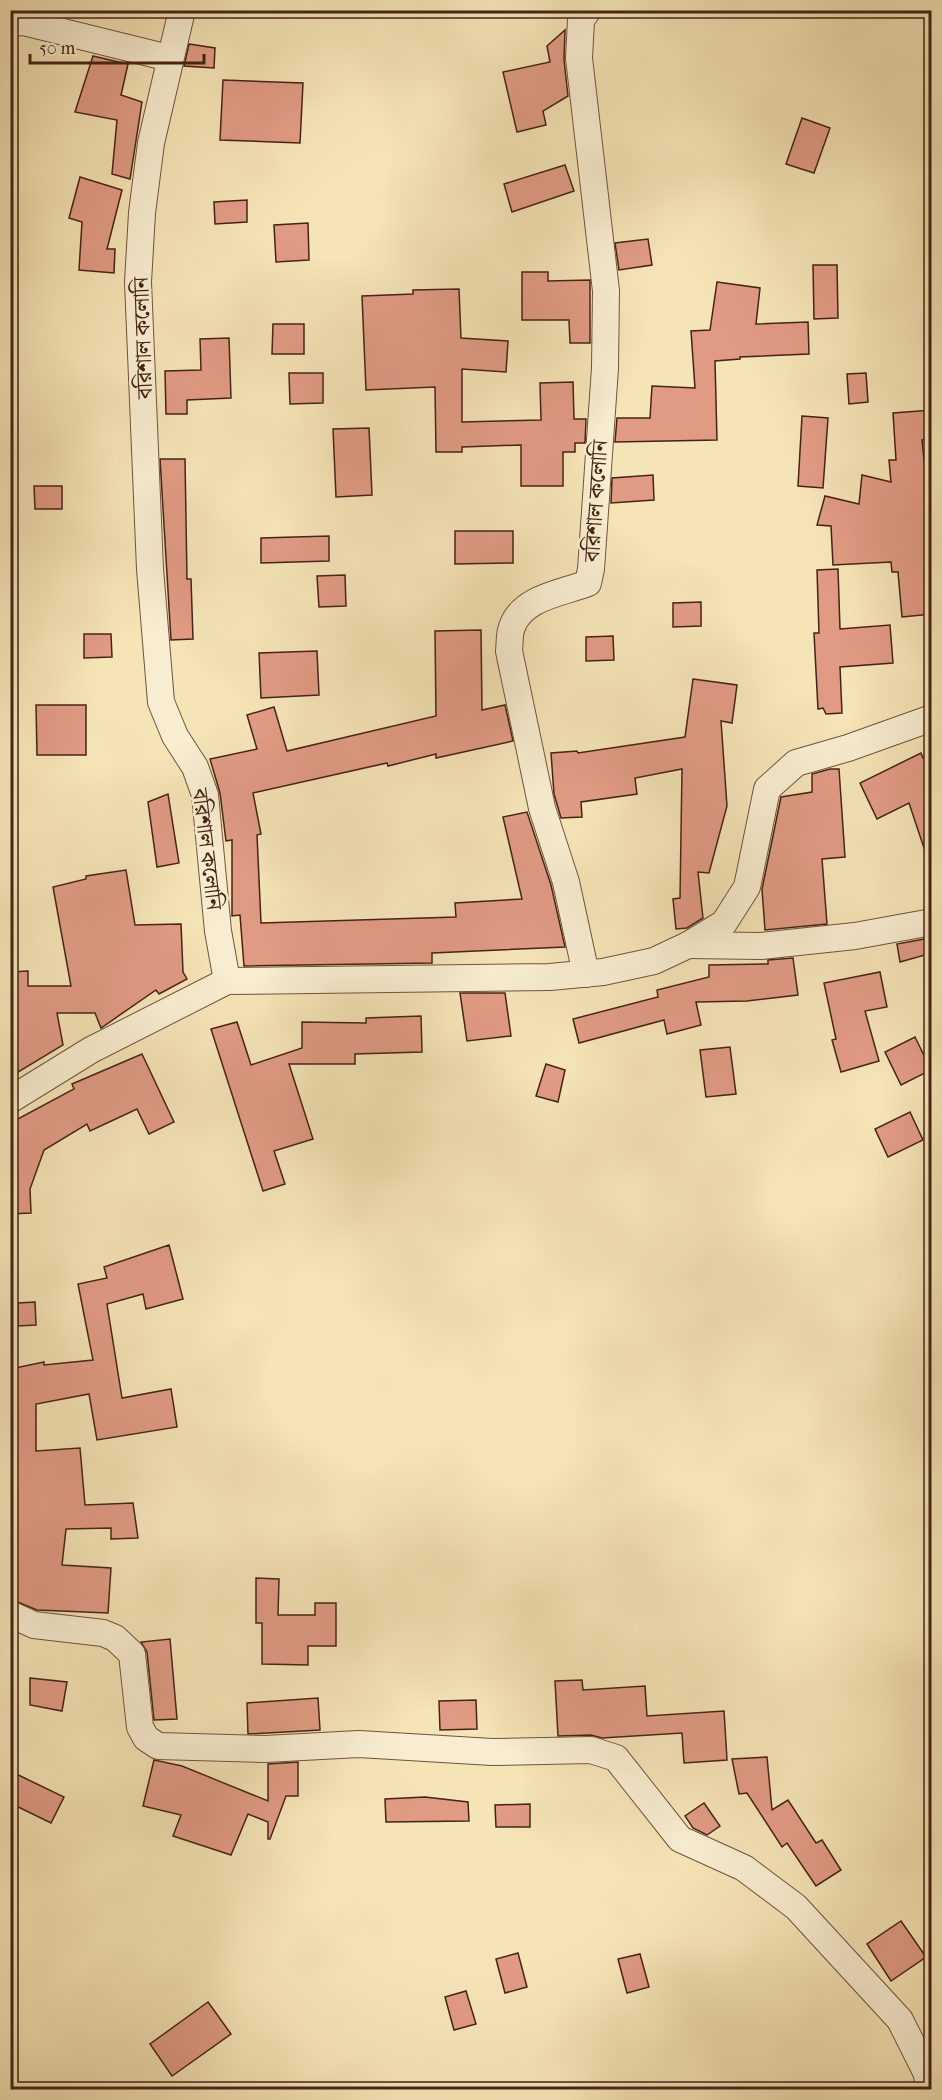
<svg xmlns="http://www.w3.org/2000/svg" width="942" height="2100" viewBox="0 0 942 2100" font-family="'IM FELL French Canon','Noto Serif Bengali',serif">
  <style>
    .water { fill: #a2bbba; stroke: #7d7e79; stroke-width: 1.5 }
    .building { fill: #e19b83; stroke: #452317; stroke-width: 1.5 }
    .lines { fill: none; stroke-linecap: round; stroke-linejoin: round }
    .minor-casing { stroke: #71533f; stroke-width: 28 }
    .minor { stroke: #f8edd0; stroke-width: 26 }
    .labels { text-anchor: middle; stroke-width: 5; stroke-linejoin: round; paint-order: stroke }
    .street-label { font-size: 22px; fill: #452317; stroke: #f8edd0 }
  </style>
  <rect width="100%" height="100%" fill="#f5e4b6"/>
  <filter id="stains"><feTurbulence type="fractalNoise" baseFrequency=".00333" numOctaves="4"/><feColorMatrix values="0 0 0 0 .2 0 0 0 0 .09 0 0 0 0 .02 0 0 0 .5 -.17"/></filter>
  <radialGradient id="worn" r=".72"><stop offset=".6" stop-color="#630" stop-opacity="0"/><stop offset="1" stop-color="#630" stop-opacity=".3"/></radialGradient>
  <polygon class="water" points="11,340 14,349 14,421 11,425"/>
  <g class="building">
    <polygon points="565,30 564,60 568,96 543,111 546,125 517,132 503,72 550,62 547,46"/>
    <polygon points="189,44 215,48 214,68 184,66"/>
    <polygon points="93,56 128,64 121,95 142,102 130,179 112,174 117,120 75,112"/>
    <polygon points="223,80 303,83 300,143 220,140"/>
    <polygon points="802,118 830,128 814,173 786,164"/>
    <polygon points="565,165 574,191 512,212 504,184"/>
    <polygon points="80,177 122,190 107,249 115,249 114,273 79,270 82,222 69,218"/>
    <polygon points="247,200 247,222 215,224 214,202"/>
    <polygon points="308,223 309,260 276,262 274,225"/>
    <polygon points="648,239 652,265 619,270 615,243"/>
    <polygon points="813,265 837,265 838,318 814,319"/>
    <polygon points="522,272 548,272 548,281 590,280 590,343 570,343 569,320 522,320"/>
    <polygon points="717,282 760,288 756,324 808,322 809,354 740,357 740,359 715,361 717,440 615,442 617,418 650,418 652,386 695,388 691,331 710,330"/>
    <polygon points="459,289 461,338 508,341 506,372 462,369 462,422 541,420 540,383 573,382 574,419 586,419 585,443 575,443 575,452 563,452 563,486 521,486 521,445 462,447 462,452 436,452 435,387 366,390 362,296 413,294 413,290"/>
    <polygon points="273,324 304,324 304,354 272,354"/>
    <polygon points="229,338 231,398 187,400 187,414 166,414 165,371 201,370 200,339"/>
    <polygon points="289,373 323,373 323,403 290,404"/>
    <polygon points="866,373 868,402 849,404 847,374"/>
    <polygon points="932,410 932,439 922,440 932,538 932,614 902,617 898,572 892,572 891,562 833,565 831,526 817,525 825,496 859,504 862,475 891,482 889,460 896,460 893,413"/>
    <polygon points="802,416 828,418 823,488 798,486"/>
    <polygon points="369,428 372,495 336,497 333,429"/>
    <polygon points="160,459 185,459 187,579 191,579 193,639 171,640"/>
    <polygon points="653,475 654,500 611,503 612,478"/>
    <polygon points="34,486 62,486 62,509 35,509"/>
    <polygon points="455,531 513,531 513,563 455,564"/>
    <polygon points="329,536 329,561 261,563 261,538"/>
    <polygon points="838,569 840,629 890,625 893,663 840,667 842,713 826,714 823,708 818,709 814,633 819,633 817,570"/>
    <polygon points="345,575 346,606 319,607 317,576"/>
    <polygon points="701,602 701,626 673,627 673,603"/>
    <polygon points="481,630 482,710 505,705 513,741 436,758 436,754 388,766 387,763 253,793 261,834 257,835 261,923 456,917 455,903 522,899 503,817 527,812 551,885 565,947 432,953 432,963 244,966 240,915 232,916 232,840 226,841 220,793 210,759 257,749 247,715 274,707 287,751 436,716 435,631"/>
    <polygon points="84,634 111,634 112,657 84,658"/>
    <polygon points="613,636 614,660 586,661 586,637"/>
    <polygon points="317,651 319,695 261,698 259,653"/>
    <polygon points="693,679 737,685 732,723 721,721 727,806 709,873 698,872 703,918 687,928 676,929 673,899 680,898 682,769 635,778 637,794 581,802 582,817 561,818 554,794 551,753 577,751 578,753 685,737"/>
    <polygon points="36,705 86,705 86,755 37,755"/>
    <polygon points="921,753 923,758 932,754 932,860 928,860 909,803 877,819 860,783"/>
    <polygon points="830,769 839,769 845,857 822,859 827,924 765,930 762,889 781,797 812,792 812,774"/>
    <polygon points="168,794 179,863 157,867 148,802"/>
    <polygon points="126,870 135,925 181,924 183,972 187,979 159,994 156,990 101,1028 95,1013 57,1013 63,1045 10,1077 10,972 28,971 28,986 71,986 53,887 86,879 86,876"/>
    <polygon points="930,938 932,953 900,962 897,944"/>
    <polygon points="793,958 798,995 747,1001 696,1002 701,1025 667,1034 664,1020 579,1043 573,1019 658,997 657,990 709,977 709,965 768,964 768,960"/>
    <polygon points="880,972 887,1007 865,1011 879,1061 841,1072 832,1040 836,1039 824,983"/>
    <polygon points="460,993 505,993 511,1036 467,1041"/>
    <polygon points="421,1016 422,1052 355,1054 355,1064 289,1064 313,1139 274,1151 285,1184 263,1191 211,1029 237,1022 251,1065 302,1048 302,1022 366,1023 366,1018"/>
    <polygon points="915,1037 931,1070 901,1085 885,1052"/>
    <polygon points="730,1047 736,1094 706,1097 700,1050"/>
    <polygon points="142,1054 174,1122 149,1134 137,1109 90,1131 87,1124 44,1150 30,1189 31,1213 10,1214 10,1133 14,1121 74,1089 72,1084"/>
    <polygon points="546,1064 565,1070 558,1102 536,1096"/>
    <polygon points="910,1112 923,1140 888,1157 875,1129"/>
    <polygon points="169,1245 183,1299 146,1309 143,1294 107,1304 122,1398 171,1389 177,1427 97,1440 89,1394 36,1404 36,1451 80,1448 85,1505 133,1503 138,1538 111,1539 111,1528 66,1529 62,1565 111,1568 108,1613 37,1610 10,1599 16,1544 10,1544 10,1369 44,1362 44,1365 93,1360 78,1284 107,1278 104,1267"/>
    <polygon points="35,1302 36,1325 18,1326 18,1303"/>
    <polygon points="256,1578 279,1579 278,1615 315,1615 315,1603 336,1603 336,1646 308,1646 308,1665 262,1664 262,1623 256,1623"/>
    <polygon points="170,1639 177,1719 154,1720 147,1652 141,1642"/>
    <polygon points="30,1678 67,1682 62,1711 30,1705"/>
    <polygon points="582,1680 583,1690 645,1686 647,1716 724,1711 727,1760 684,1763 682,1733 602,1738 591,1735 558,1736 555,1681"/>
    <polygon points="318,1698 320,1730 248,1734 247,1703"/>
    <polygon points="476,1700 477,1729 440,1730 439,1701"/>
    <polygon points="767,1757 772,1810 788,1800 816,1843 822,1840 841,1870 816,1886 787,1843 782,1847 747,1793 739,1794 732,1759"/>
    <polygon points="154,1760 182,1766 268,1801 268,1764 298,1762 298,1796 286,1796 270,1839 268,1839 268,1822 248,1814 231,1855 173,1836 181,1815 143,1806"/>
    <polygon points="10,1771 64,1797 51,1823 10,1803"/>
    <polygon points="425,1797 468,1802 469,1821 386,1822 385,1799"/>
    <polygon points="704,1803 720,1826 707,1835 693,1828 685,1816"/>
    <polygon points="530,1804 530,1827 496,1827 495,1805"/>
    <polygon points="901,1921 926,1957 891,1981 867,1944"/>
    <polygon points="518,1953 527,1987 505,1993 496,1959"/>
    <polygon points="640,1954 649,1987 627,1993 618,1959"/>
    <polygon points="466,1991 476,2024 454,2030 445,1997"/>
    <polygon points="208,2002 231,2034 172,2076 150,2044"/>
  </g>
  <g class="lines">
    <defs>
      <g id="minor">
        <polyline points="182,10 151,143 142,213 138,282 150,569 161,702 175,736 195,767 205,795 218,931 227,981"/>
        <polyline points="10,23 23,22 169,58"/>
        <polyline points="688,945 761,946 855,936 932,922"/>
        <path d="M586,974L566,882L542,808L509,651C510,643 509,634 512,627C522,597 563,593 588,583L591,569L605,368L606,291L579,58L581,20L588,10"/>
        <polyline points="10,1100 91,1050 227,981 550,977 603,972 654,961 688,945 724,923 747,887 767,789 796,763 848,748 932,718"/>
        <polyline points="10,1614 34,1625 103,1633 115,1638 132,1654 140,1727 146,1738 158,1746 265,1749 359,1744 492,1752 591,1750 616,1758 680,1839 744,1868 796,1907 900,2020 926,2072 931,2090"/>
      </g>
    </defs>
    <use href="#minor" class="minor-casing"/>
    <use href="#minor" class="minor"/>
  </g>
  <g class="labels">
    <g class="street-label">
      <text transform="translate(142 338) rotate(-92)" y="8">বরিশাল কলোনি</text>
      <text transform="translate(595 501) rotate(-86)" y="8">বরিশাল কলোনি</text>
      <text transform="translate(208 849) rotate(83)" y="8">বরিশাল কলোনি</text>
    </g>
  </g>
  <rect width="942" height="2100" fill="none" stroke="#f5e4b6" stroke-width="36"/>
  <rect x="12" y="12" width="918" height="2076" fill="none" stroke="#452317" stroke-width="3"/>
  <rect x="18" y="18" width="906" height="2064" fill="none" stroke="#452317" stroke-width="1.5"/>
  <path d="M30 54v9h174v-9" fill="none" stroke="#452317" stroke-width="3"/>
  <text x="39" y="54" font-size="18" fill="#452317" stroke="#f8edd0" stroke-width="4.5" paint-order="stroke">50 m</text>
  <rect width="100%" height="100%" filter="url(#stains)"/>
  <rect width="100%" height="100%" fill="url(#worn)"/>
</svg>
